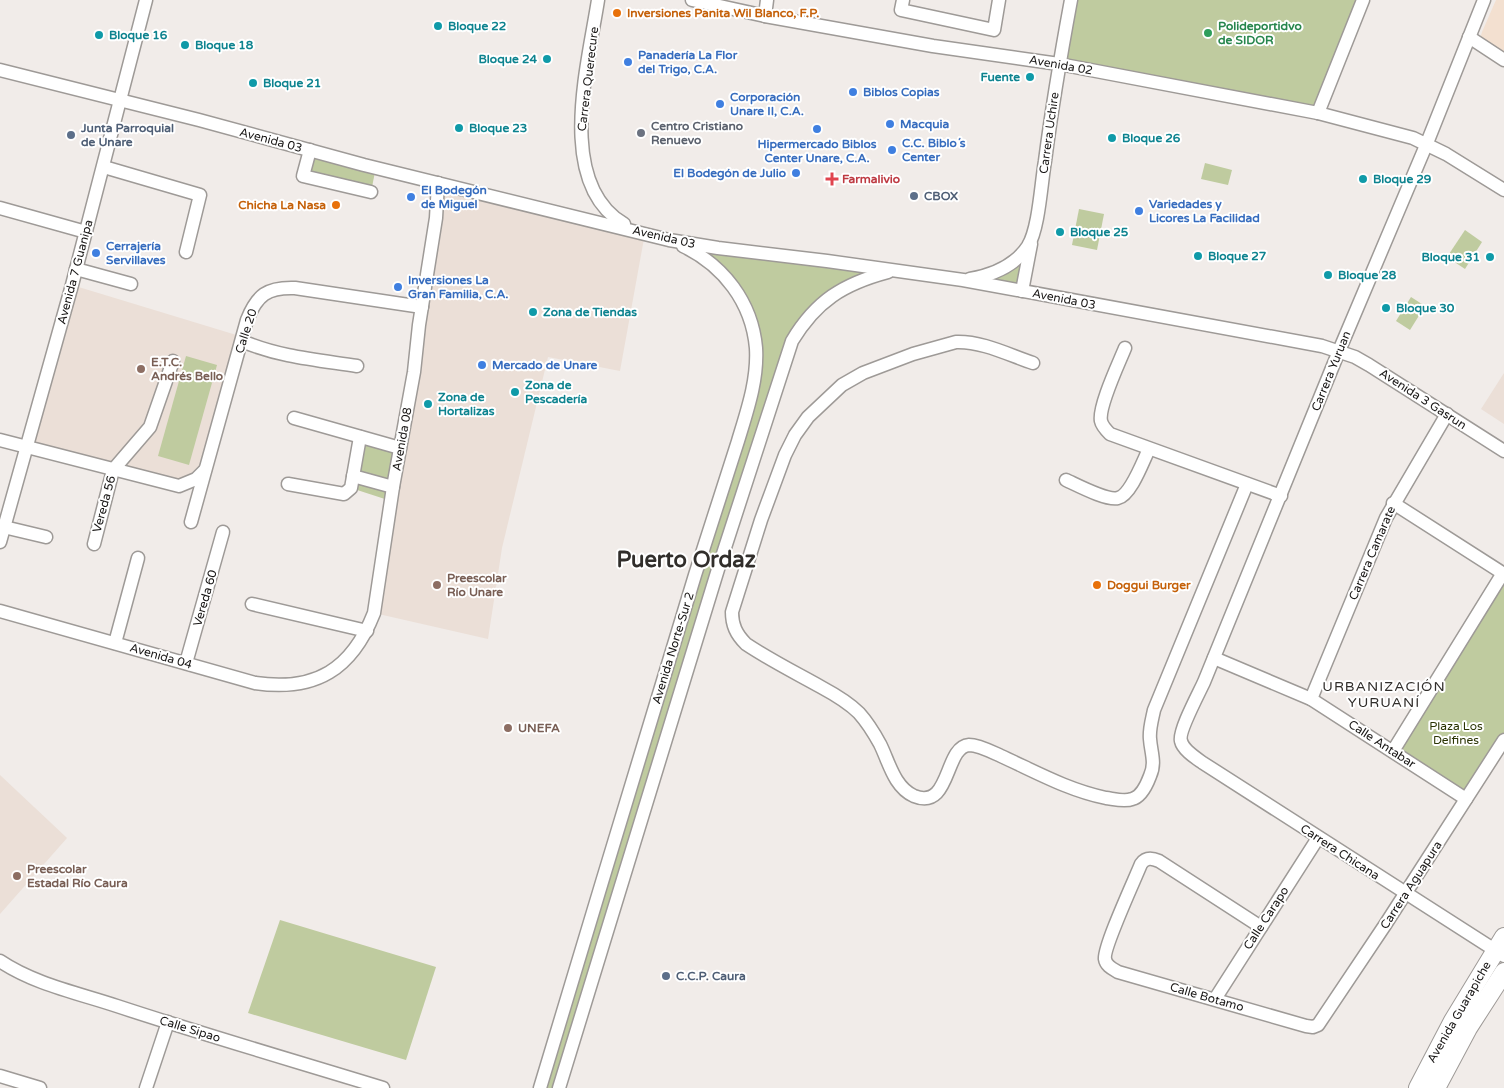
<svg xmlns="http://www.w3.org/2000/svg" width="1504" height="1088" viewBox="0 0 1504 1088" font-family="'Varela Round',sans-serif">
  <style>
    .built { fill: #ebdfd7 }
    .medical { fill: #f3e0d0 }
    .green { fill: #bfcb9f }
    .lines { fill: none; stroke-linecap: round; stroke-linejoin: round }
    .street-casing { stroke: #9e9a97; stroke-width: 15 }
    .secondary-casing { stroke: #9e9a97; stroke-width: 20 }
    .street { stroke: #fff; stroke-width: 12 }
    .secondary { stroke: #fff; stroke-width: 18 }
    .food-dot { fill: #e8710a; stroke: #fff; stroke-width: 2 }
    .culture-dot { fill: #0f9aa8; stroke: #fff; stroke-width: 2 }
    .leisure-dot { fill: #2e9e5b; stroke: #fff; stroke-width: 2 }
    .shop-dot { fill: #3f7fe0; stroke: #fff; stroke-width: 2 }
    .worship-dot { fill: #6b7280; stroke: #fff; stroke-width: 2 }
    .service-dot { fill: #5c6f8a; stroke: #fff; stroke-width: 2 }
    .health-dot { fill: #e0444e; stroke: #fff; stroke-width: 2 }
    .education-dot { fill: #8d6e63; stroke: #fff; stroke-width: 2 }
    .labels { text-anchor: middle; stroke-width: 4; stroke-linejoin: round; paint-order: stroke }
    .food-label { font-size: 12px; font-weight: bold; fill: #c56008; stroke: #fff; text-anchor: start }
    .culture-label { font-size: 12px; font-weight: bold; fill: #0d838f; stroke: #fff; text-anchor: start }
    .leisure-label { font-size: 12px; font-weight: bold; fill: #27864d; stroke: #fff; text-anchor: start }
    .shop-label { font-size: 12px; font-weight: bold; fill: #366cbe; stroke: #fff; text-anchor: start }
    .street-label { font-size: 12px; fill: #181615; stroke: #fff }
    .worship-label { font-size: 12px; font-weight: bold; fill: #5b616d; stroke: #fff; text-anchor: start }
    .service-label { font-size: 12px; font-weight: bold; fill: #4e5e75; stroke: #fff; text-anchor: start }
    .health-label { font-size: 12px; font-weight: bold; fill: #be3a42; stroke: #fff; text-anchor: start }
    .education-label { font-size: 12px; font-weight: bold; fill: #785e54; stroke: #fff; text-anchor: start }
    .park-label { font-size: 12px; fill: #2b3404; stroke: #fff }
    .neighbourhood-label { font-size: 14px; letter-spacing: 1px; fill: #312e2b; stroke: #fff }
    .town-label { font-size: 22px; font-weight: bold; fill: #312e2b; stroke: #fff }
  </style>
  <rect width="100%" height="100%" fill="#f1ece9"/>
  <g class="built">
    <polygon points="438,183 645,233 620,371 548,357 502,548 488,639 374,613"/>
    <polygon points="72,285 243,337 205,470 189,483 28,447"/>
    <polygon points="1504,373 1504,424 1481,409"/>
    <polygon points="0,775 67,838 0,914"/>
  </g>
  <polygon class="medical" points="1496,0 1504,0 1504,55 1480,39 1482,32"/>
  <g class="green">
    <polygon points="1072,0 1363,0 1318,113 1060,65"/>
    <polygon points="310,150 376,167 371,192 303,176"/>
    <polygon points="1205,163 1232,170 1228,185 1201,179"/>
    <polygon points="1079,209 1104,214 1097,250 1072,245"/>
    <polygon points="1465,230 1482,242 1465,269 1447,257"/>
    <polygon points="1027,247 1022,291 985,277"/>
    <polygon points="693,251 895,271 857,282 798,330 559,1088 540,1088 756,367 744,304"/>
    <polygon points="1411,297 1425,306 1410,330 1396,321"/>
    <polygon points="186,356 217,365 189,465 158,456"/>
    <polygon points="360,437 400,448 391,501 351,488"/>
    <polygon points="1504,574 1504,740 1466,799 1393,751"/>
    <polygon points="280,920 436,967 406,1060 248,1013"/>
  </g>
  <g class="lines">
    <defs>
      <g id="street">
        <path d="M598,0C588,65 555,183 624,224"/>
        <polyline points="692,0 765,16 933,46 1059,64 1318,113 1413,138 1446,154 1504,190"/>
        <polyline points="903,0 901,10 994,30 999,0"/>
        <path d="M1484,0L1427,143L1339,351L1204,682C1199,693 1178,732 1181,741C1183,750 1196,758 1203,763L1504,956"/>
        <polyline points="765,16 767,0"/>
        <polyline points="1469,37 1504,60"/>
        <polyline points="0,70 199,120 364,165 669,240 718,248 827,261 963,280 1322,346 1355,357 1369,365 1504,451"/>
        <polyline points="1318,113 1363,0"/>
        <polyline points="310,150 303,176 371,192"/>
        <polyline points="104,167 200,195 186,252"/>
        <polyline points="0,208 86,232"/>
        <polyline points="76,269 131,284"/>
        <path d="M970,279C992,275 1015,266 1028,246C1039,228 1041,184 1045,161C1052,107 1061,54 1071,0"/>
        <polyline points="1022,291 1031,244"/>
        <path d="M242,341C279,357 318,360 357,366"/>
        <path d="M1125,348C1119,363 1098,407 1101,421C1102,426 1106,430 1110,434L1281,496"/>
        <path d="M1033,363C1009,355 982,341 956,342L913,354L863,373L842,385L808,417L795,435L785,455L761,520L732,612C732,625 736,634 746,644C770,660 796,673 821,687C834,694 848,702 859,713C867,722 874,733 880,744C889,762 894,787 914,796C951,811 944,747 969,745C979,745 992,752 1001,756C1036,772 1068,790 1106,798C1114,799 1125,802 1132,799C1141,797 1147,784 1150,776C1156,763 1151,753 1150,739C1149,729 1152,720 1154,710L1247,484"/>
        <polyline points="294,418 400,448"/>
        <polyline points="0,440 179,486 196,479 205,470"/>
        <polyline points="353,476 393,487"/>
        <path d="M1066,480C1077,485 1107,501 1118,498C1131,495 1143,461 1149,449"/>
        <polyline points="288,484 344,494 351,488 360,437"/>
        <polyline points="1393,503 1504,574"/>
        <path d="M191,522L247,320C257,295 267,287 295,288L422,307"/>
        <polyline points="0,526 46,537"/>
        <polyline points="0,542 72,285 146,0"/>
        <polyline points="94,544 113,470 150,427 173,361"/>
        <polyline points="252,604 367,631"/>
        <path d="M0,611L255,683C316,692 352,669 374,613L393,487L414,372L419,325L436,218L438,183"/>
        <polyline points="115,643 138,558"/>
        <polyline points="1214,658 1311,699 1466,799"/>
        <polyline points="186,663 223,532"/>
        <polyline points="1311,699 1386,518 1447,414"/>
        <polyline points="1393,751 1503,573"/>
        <path d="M1261,927L1159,861C1152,858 1146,857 1141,864C1135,879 1103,948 1105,959C1106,966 1113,969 1118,972L1306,1026L1313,1027L1318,1025L1385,925L1504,740"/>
        <path d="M0,961C34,984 78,993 117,1006C205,1035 295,1061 383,1088"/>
        <polyline points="1215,999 1318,838"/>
        <polyline points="0,1076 40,1088"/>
        <polyline points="146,1088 168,1022"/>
        <path d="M540,1088C592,917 642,746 695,575C709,530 724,486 738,441C747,411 758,380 756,348C752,302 723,265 683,246"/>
        <path d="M559,1088L719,566L792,341C816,301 843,284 888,272"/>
      </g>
      <g id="secondary">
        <polyline points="1418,1088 1453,1021 1504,937"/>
        <polyline points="1436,1088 1468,1028 1504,972"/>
      </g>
    </defs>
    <use href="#street" class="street-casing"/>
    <use href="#secondary" class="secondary-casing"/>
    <use href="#street" class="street"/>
    <use href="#secondary" class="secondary"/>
  </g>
  <g class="food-dot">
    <circle cx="617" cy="13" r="5"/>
    <circle cx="336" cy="205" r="5"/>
    <circle cx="1097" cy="585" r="5"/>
  </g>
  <g class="culture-dot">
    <circle cx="438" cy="26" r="5"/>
    <circle cx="99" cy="35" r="5"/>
    <circle cx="185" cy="45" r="5"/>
    <circle cx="547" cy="59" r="5"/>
    <circle cx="1030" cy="77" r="5"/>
    <circle cx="253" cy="83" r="5"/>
    <circle cx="459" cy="128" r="5"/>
    <circle cx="1112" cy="138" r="5"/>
    <circle cx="1363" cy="179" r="5"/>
    <circle cx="1060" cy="232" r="5"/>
    <circle cx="1198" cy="256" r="5"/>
    <circle cx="1490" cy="257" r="5"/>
    <circle cx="1328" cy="275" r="5"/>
    <circle cx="1386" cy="308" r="5"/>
    <circle cx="533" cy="312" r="5"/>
    <circle cx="515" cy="392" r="5"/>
    <circle cx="428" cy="404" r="5"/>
  </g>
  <circle class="leisure-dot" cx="1208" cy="33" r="5"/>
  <g class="shop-dot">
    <circle cx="628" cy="62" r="5"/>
    <circle cx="853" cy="92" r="5"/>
    <circle cx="720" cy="104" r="5"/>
    <circle cx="890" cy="124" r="5"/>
    <circle cx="817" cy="129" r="5"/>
    <circle cx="892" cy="150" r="5"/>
    <circle cx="796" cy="173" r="5"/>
    <circle cx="411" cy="197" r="5"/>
    <circle cx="1139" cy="211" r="5"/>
    <circle cx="96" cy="253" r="5"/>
    <circle cx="398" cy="287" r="5"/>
    <circle cx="482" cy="365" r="5"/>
  </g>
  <circle class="worship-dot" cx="641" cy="133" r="5"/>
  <g class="service-dot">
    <circle cx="71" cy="135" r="5"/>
    <circle cx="914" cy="196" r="5"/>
    <circle cx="666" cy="976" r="5"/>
  </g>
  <path class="health-dot" d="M829.5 171.5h5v5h5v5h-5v5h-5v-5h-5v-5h5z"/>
  <g class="education-dot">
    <circle cx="141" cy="369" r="5"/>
    <circle cx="437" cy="585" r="5"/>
    <circle cx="508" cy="728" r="5"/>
    <circle cx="17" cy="876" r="5"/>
  </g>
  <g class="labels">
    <g class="food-label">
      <text x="627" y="17">Inversiones Panita Wil Blanco, F.P.</text>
      <text x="326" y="209" text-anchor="end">Chicha La Nasa</text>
      <text x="1107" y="589">Doggui Burger</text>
    </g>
    <g class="culture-label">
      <text x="448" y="30">Bloque 22</text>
      <text x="109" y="39">Bloque 16</text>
      <text x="195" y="49">Bloque 18</text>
      <text x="537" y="63" text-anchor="end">Bloque 24</text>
      <text x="1020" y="81" text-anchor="end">Fuente</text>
      <text x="263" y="87">Bloque 21</text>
      <text x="469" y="132">Bloque 23</text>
      <text x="1122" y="142">Bloque 26</text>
      <text x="1373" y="183">Bloque 29</text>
      <text x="1070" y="236">Bloque 25</text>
      <text x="1208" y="260">Bloque 27</text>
      <text x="1480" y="261" text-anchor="end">Bloque 31</text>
      <text x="1338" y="279">Bloque 28</text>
      <text x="1396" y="312">Bloque 30</text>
      <text x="543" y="316">Zona de Tiendas</text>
      <text x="525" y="389">Zona de<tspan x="525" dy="14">Pescadería</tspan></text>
      <text x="438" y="401">Zona de<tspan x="438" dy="14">Hortalizas</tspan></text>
    </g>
    <g class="leisure-label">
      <text x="1218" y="30">Polideportidvo<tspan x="1218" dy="14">de SIDOR</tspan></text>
    </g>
    <g class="shop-label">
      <text x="638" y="59">Panadería La Flor<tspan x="638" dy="14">del Trigo, C.A.</tspan></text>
      <text x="863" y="96">Biblos Copias</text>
      <text x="730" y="101">Corporación<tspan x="730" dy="14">Unare II, C.A.</tspan></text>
      <text x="900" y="128">Macquia</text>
      <text x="902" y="147">C.C. Biblo´s<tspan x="902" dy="14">Center</tspan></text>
      <text x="817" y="148" text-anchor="middle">Hipermercado Biblos<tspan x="817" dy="14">Center Unare, C.A.</tspan></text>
      <text x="786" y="177" text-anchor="end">El Bodegón de Julio</text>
      <text x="421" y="194">El Bodegón<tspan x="421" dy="14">de Miguel</tspan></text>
      <text x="1149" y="208">Variedades y<tspan x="1149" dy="14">Licores La Facilidad</tspan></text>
      <text x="106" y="250">Cerrajería<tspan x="106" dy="14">Servillaves</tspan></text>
      <text x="408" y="284">Inversiones La<tspan x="408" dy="14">Gran Familia, C.A.</tspan></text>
      <text x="492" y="369">Mercado de Unare</text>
    </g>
    <g class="street-label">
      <text transform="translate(1061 65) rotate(10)" y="4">Avenida 02</text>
      <text transform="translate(588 79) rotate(-83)" y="4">Carrera Querecure</text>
      <text transform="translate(1049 133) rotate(-82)" y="4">Carrera Uchire</text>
      <text transform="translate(271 140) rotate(15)" y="4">Avenida 03</text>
      <text transform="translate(664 237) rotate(13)" y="4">Avenida 03</text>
      <text transform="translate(75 272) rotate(-75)" y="4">Avenida 7 Guanipa</text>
      <text transform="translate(1064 299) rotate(11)" y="4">Avenida 03</text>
      <text transform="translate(246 331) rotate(-72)" y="4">Calle 20</text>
      <text transform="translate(1331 371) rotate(-68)" y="4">Carrera Yuruan</text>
      <text transform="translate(1423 399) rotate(33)" y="4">Avenida 3 Gasrun</text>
      <text transform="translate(402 439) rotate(-80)" y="4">Avenida 08</text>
      <text transform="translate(104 504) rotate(-75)" y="4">Vereda 56</text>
      <text transform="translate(1372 553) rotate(-67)" y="4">Carrera Camarate</text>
      <text transform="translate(205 598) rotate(-74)" y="4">Vereda 60</text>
      <text transform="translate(673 648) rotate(-73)" y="4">Avenida Norte-Sur 2</text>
      <text transform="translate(161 656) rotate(16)" y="4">Avenida 04</text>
      <text transform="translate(1382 744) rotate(33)" y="4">Calle Antabar</text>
      <text transform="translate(1340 852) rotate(33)" y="4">Carrera Chicana</text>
      <text transform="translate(1411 885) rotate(-57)" y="4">Carrera Aguapura</text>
      <text transform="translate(1266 918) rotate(-57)" y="4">Calle Carapo</text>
      <text transform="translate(1207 997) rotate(16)" y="4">Calle Botamo</text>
      <text transform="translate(1459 1012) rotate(-60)" y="4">Avenida Guarapiche</text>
      <text transform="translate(190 1029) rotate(17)" y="4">Calle Sipao</text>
    </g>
    <g class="worship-label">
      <text x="651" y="130">Centro Cristiano<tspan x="651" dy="14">Renuevo</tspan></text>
    </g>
    <g class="service-label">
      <text x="81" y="132">Junta Parroquial<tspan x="81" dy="14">de Unare</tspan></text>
      <text x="924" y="200">CBOX</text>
      <text x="676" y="980">C.C.P. Caura</text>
    </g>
    <g class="health-label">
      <text x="842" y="183">Farmalivio</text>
    </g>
    <g class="education-label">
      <text x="151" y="366">E.T.C.<tspan x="151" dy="14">Andrés Bello</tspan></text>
      <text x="447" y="582">Preescolar<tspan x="447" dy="14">Río Unare</tspan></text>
      <text x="518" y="732">UNEFA</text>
      <text x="27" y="873">Preescolar<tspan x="27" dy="14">Estadal Río Caura</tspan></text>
    </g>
    <g class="park-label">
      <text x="1456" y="730">Plaza Los<tspan x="1456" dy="14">Delfines</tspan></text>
    </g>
    <g class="neighbourhood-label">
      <text x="1384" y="691">URBANIZACIÓN<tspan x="1384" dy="16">YURUANÍ</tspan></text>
    </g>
    <g class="town-label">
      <text x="686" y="567">Puerto Ordaz</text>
    </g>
  </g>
</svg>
